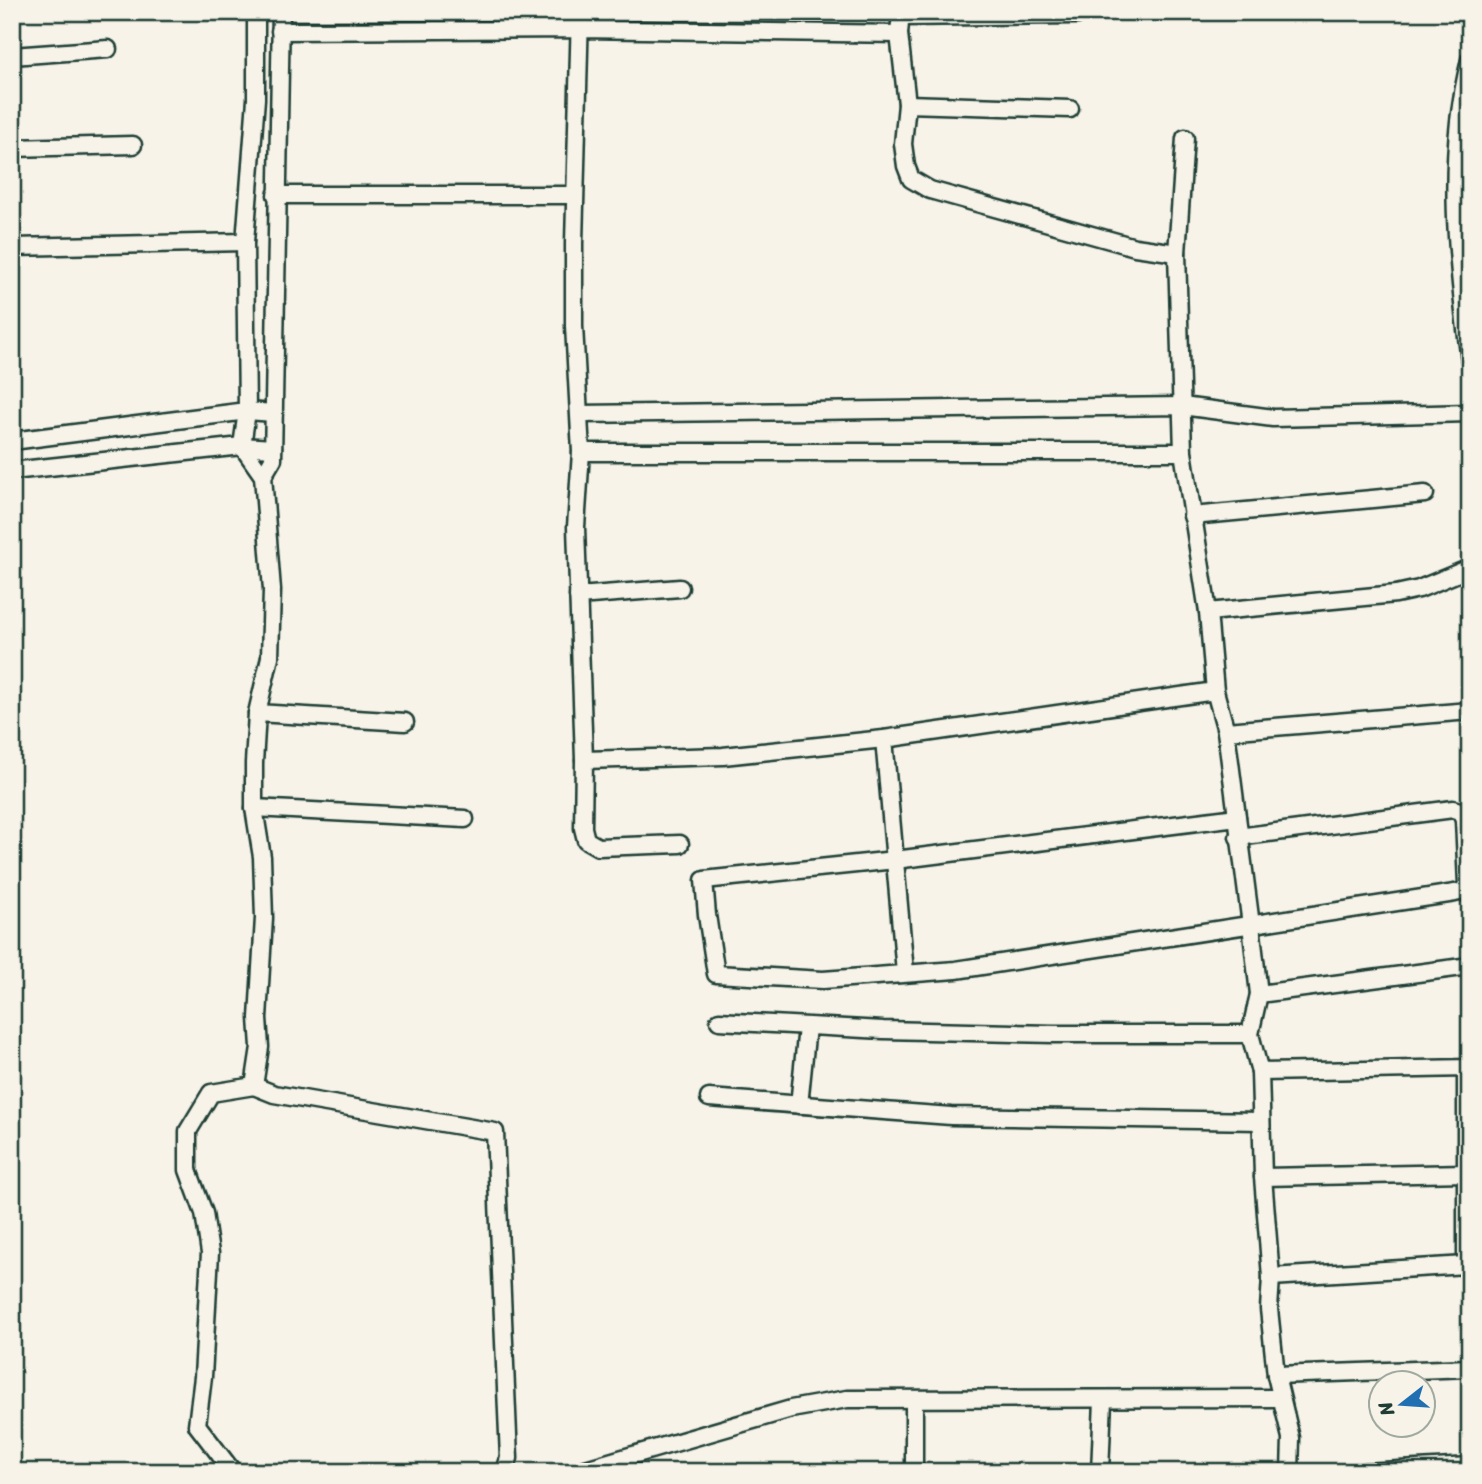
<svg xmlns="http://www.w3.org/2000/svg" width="1482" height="1484" viewBox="0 0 1482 1484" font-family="Sriracha,sans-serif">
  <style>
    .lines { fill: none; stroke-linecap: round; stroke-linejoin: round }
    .minor-casing { stroke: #1f3d34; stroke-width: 21 }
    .minor { stroke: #f7f3e8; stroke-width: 16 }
  </style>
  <rect width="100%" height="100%" fill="#f7f3e8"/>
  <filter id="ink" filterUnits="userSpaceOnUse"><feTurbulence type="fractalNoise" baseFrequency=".0143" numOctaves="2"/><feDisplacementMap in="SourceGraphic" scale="14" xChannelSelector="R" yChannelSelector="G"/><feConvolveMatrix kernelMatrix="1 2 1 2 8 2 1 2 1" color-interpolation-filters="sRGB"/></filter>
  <g filter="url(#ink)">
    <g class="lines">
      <defs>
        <g id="minor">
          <polyline points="580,12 574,243 574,326 581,452 576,527 584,760 583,828 586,840 598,847 680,844"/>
          <polyline points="901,12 899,34 907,104 903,144 906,166 911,179 930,190 1135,247 1177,253"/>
          <polyline points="901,17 1077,15"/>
          <polyline points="280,31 580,29 899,34"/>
          <polyline points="12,56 108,49"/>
          <path d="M1470,60C1445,158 1457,262 1470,361"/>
          <polyline points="907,104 1070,109"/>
          <polyline points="1185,138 1177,253 1183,452 1208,612 1215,691 1226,731 1251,925 1259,994 1250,1034 1260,1072 1470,1068"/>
          <polyline points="12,148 133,145"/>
          <polyline points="276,195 574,195"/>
          <polyline points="12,247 245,242"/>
          <polyline points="580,414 1182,406 1273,418 1470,413"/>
          <polyline points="12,441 247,411 274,413"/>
          <polyline points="581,452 1183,452"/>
          <polyline points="12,471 242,446 273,448"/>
          <polyline points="263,476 273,459 281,12"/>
          <polyline points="1192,516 1425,494"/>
          <polyline points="578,596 680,588"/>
          <polyline points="1208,612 1396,594 1419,589 1470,568"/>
          <polyline points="257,713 405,722"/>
          <polyline points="1226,731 1470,711"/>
          <polyline points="884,739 905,972"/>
          <polyline points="584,760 723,756 884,739 1215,691"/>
          <polyline points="254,808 465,819"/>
          <polyline points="1237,817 895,860 704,880 707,915 716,974 823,980 956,970 1455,893 1464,891 1467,884 1464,820 1460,811 1453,809 1238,837"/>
          <polyline points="1259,994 1470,966"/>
          <polyline points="719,1021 883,1030 1054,1034 1250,1034"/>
          <polyline points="1466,1069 1466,1265 1470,1278"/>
          <polyline points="1260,1072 1263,1177 1271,1277 1269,1309 1276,1375 1291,1438 1290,1472"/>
          <polyline points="254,1086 274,1094 495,1132 509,1458 505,1472"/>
          <polyline points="709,1098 951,1116 1261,1121"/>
          <polyline points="799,1105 807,1027"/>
          <polyline points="1263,1177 1467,1173"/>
          <polyline points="1271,1277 1466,1265"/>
          <polyline points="1276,1375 1470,1368"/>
          <polyline points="914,1400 914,1472"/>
          <polyline points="233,1472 197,1425 203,1377 210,1253 204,1213 188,1170 188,1131 211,1093 254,1086 260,1047 258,1018 264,918 262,857 254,808 254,763 257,713 270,657 272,590 263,476 242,446 247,411 245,242 256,99 256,12"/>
          <polyline points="575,1472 791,1409 847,1399 1280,1398"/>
          <polyline points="1100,1472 1103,1400"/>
          <polyline points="1364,1472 1470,1466"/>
        </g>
      </defs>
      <use href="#minor" class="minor-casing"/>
      <use href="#minor" class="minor"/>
    </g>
  </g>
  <rect width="1482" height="1484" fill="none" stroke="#f7f3e8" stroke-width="42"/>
  <rect x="21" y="21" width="1440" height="1442" fill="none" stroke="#1f3d34" stroke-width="2.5" filter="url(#ink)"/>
  <g transform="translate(1402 1404) rotate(253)"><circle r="33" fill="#f7f3e8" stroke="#a1aaa0" stroke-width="2"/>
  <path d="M0-5L12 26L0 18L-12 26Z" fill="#1f6fb2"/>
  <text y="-10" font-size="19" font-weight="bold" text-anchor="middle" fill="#1f3d34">N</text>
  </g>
</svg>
